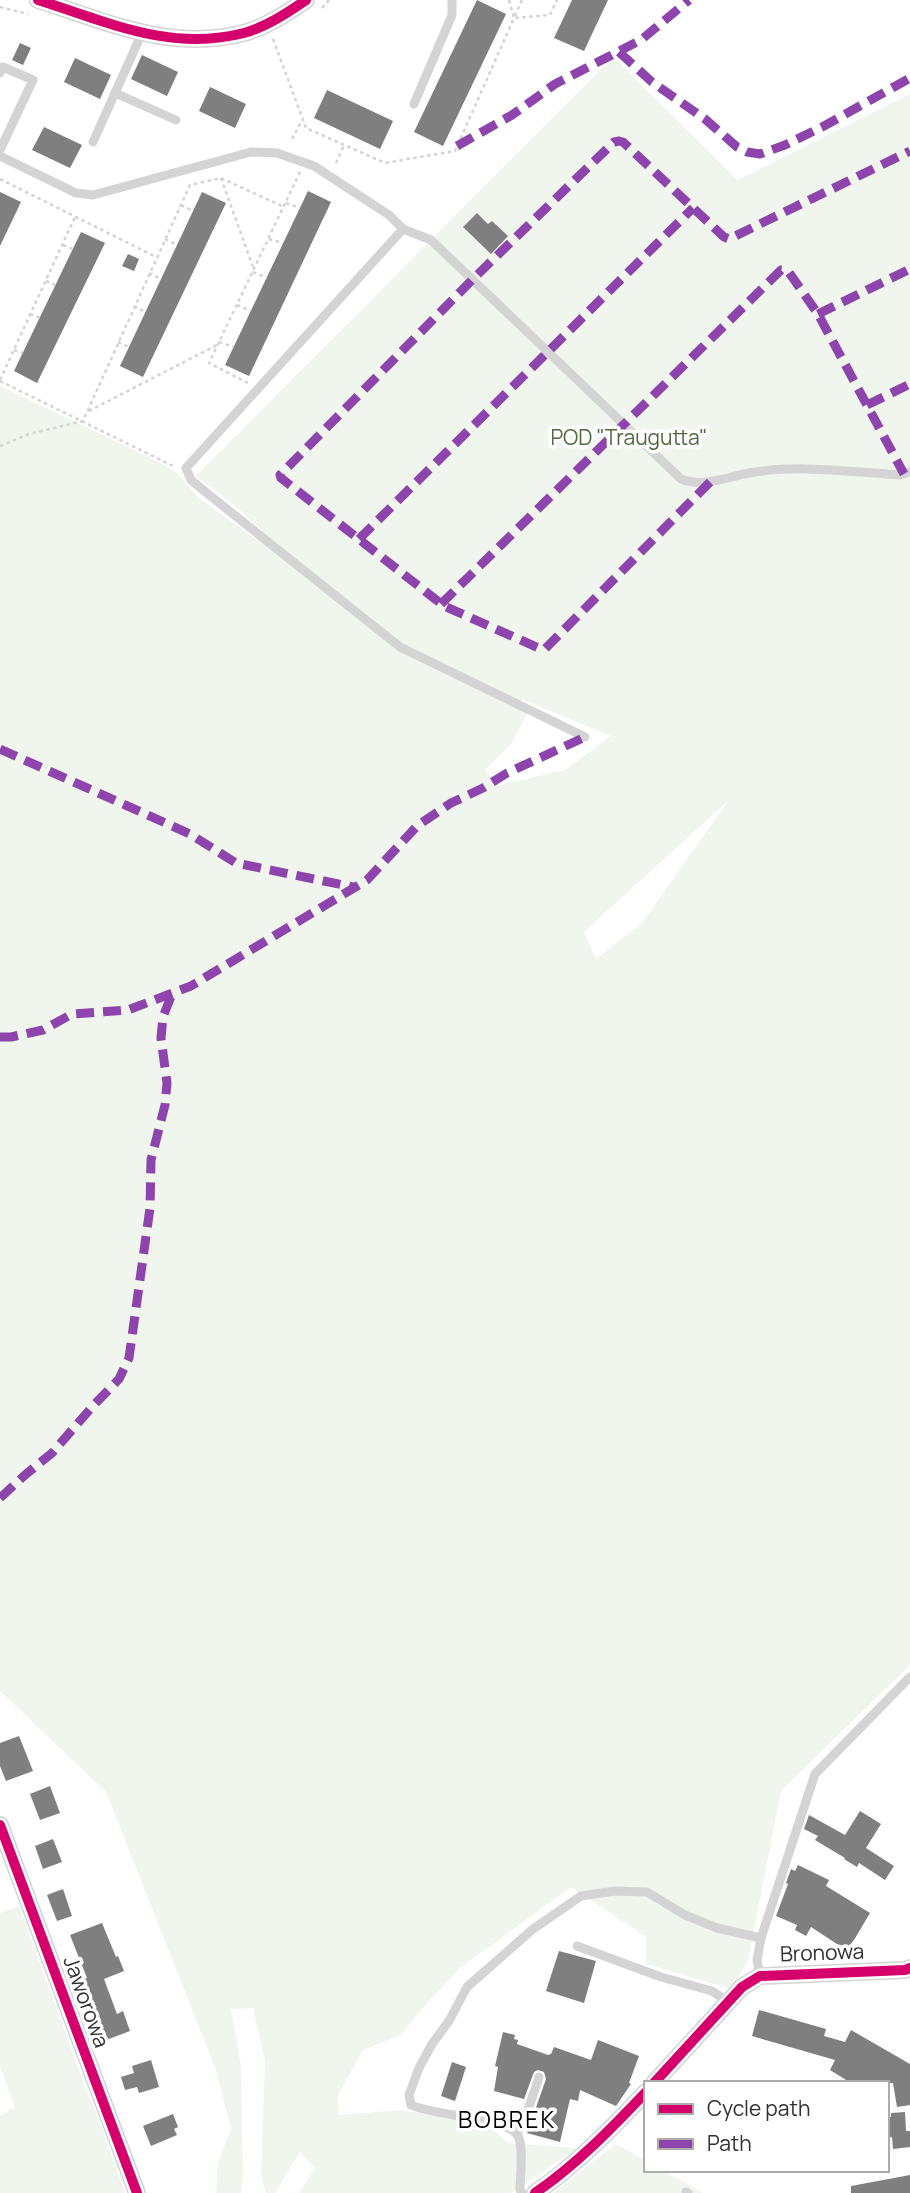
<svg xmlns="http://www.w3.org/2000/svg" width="910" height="2193" viewBox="0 0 910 2193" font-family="Manrope,sans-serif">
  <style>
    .green { fill: #f0f5ed; fill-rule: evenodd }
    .building { fill: #7f7f7f }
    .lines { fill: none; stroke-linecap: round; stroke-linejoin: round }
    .path { stroke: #d4d4d4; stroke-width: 2.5; stroke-dasharray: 3.5 3.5; stroke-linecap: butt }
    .lane { stroke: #d4d4d4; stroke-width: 9 }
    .street { stroke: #d4d4d4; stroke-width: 18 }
    .quiet { stroke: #8e44ad; stroke-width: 9; stroke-dasharray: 18 9; stroke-linecap: butt }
    .cycleway-casing { stroke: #fff; stroke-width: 15 }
    .cycleway { stroke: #d6006c; stroke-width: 10 }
    .labels { text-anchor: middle; stroke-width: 7; stroke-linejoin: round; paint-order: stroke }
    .park-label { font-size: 21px; fill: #4e6a3e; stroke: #fff }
    .street-label { font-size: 21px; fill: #303030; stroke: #fff }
    .neighbourhood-label { font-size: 23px; letter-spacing: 2px; fill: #000; stroke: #fff }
  </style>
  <rect width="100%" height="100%" fill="#fff"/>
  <g class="green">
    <path d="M613,57L738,180L910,94V1665L781,1791L748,1961L731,1989L646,1964V1937L571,1887L460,1968L420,2011L401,2035L363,2050L338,2095L339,2115L401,2110L462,2120L492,2129L509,2143L578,2148L511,2193H299L315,2168L300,2152L275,2193H266L261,2176L265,2061L253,2008L231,2009L241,2066L243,2177L241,2193H216L218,2162L231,2129L216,2070L106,1792L0,1691V386L147,456L176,472L199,498L256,539L262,530L235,506L196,476ZM521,699L611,736L565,770L496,786L485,770L511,744L528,712ZM728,801L642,923L596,959L584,932Z"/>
    <polygon points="19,1906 86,2089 94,2106 125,2193 0,2193 0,2116 15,2107 0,2066 0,1913"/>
    <polygon points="616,2144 646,2161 646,2170 662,2170 703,2193 553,2193"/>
  </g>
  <g class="building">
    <polygon points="477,0 506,14 443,146 414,132"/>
    <polygon points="572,0 608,0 584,51 554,38"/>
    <polygon points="20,43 31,48 23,65 12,60"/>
    <polygon points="142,55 178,72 167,96 131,79"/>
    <polygon points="75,58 111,75 100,99 64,82"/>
    <polygon points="210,87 246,104 235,128 199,111"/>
    <polygon points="327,90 393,121 380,149 314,118"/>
    <polygon points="44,127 82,145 70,168 32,150"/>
    <polygon points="308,191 331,202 249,376 225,365"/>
    <polygon points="0,192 21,202 0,246"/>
    <polygon points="202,192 226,203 143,377 120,366"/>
    <polygon points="477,213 488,224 492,221 508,236 491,254 463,227"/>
    <polygon points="81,232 105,243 37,383 14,371"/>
    <polygon points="128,254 139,259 134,271 122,266"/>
    <polygon points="19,1736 33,1771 6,1781 0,1766 0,1743"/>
    <polygon points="50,1786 60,1813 40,1820 30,1794"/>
    <polygon points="860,1811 881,1824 866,1848 894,1866 885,1880 859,1863 857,1867 844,1859 845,1858 815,1840 818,1836 804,1829 809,1815 845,1835"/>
    <polygon points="53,1839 62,1862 43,1869 35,1846"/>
    <polygon points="798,1865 829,1880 826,1886 870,1913 854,1940 846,1950 811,1927 806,1936 795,1930 797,1925 776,1916 788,1884 786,1883 791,1869 795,1871"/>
    <polygon points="63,1889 72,1916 57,1921 47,1895"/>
    <polygon points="102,1923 116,1957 118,1956 124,1971 104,1979 117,2014 123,2011 130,2031 101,2042 82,1992 87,1991 82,1980 87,1978 70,1935"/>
    <polygon points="559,1951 596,1961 584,2003 546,1991"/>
    <polygon points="759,2010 826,2029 824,2036 845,2042 851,2030 910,2064 910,2105 897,2107 893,2083 851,2083 830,2070 835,2060 752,2036"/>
    <polygon points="503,2032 515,2035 514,2039 518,2040 517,2044 548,2055 551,2054 554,2047 591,2060 598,2040 639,2056 629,2083 631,2084 616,2106 580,2090 578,2101 570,2099 560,2142 527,2133 546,2079 544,2072 538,2070 534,2072 524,2099 494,2091 498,2067 495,2066"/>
    <polygon points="151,2060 159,2087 139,2093 137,2087 125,2090 121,2077 134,2073 132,2066"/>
    <polygon points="452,2062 466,2067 455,2101 441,2096"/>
    <polygon points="905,2112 906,2131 910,2131 910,2147 893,2149 892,2137 887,2138 887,2118 891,2117 891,2113"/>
    <polygon points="173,2114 178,2127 174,2129 177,2135 151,2146 143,2126"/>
    <polygon points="910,2175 910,2193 851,2193 851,2186"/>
  </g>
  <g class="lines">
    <g class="path">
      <polyline points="522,0 514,18 550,15 557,0"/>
      <polyline points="0,7 28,14"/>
      <polyline points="322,8 329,0"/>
      <polyline points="273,39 306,128 385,163 455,151 514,18 509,0"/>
      <polyline points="292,139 302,120"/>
      <polyline points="336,163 344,145"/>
      <polyline points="221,178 254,270"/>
      <polyline points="0,179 156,257"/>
      <polyline points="286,203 300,208"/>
      <polyline points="181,205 193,211"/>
      <polyline points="165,239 177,245"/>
      <polyline points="269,239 283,243"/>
      <polyline points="63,245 73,249"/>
      <polyline points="253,272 267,278"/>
      <polyline points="149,273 161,279"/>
      <polyline points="46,281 55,285"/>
      <polyline points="237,305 251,311"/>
      <polyline points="134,306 145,312"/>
      <polyline points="30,314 40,318"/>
      <polyline points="118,342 129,347"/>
      <polyline points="219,342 234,347"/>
      <polyline points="14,350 23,353"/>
      <polyline points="0,380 75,217"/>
      <polyline points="0,381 173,466"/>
      <polyline points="248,383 209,363 300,172"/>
      <polyline points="89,411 217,345"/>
      <polyline points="0,446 29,434 83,421 190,185 221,178 284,207"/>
    </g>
    <g class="lane">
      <polyline points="0,73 3,67 33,80 0,150"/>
      <polyline points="115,93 176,120"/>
      <polyline points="414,104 452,15 452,0"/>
      <polyline points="93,142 142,33"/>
      <path d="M0,156L76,193L93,195L251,152L277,153L314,166L389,215L403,229L431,240L681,479C703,488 726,477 749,473C798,464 851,472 900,475L910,472"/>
      <polyline points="403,229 186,468 191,480 213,498 400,647 585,737"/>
      <polyline points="577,1946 661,1977 712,1991 728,2002"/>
      <polyline points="760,1976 757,1960 761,1938 815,1774 910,1677"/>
      <polyline points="516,2133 523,2125 539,2077"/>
      <polyline points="686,2192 688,2193"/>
      <path d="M522,2193L520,2190C520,2177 524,2147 518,2136C510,2119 432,2115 411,2105L409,2095L419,2068L432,2044L449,2021L467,1987L533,1929L581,1896L615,1891L647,1892L685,1915L717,1928L761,1938"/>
    </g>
    <g class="street">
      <path d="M38,0C108,22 170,52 244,33C266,27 287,13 306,0"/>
      <polyline points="0,1825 137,2193"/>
      <polyline points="654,2083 742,1987 760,1976 905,1970 910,1968"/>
      <path d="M535,2193C576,2165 612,2128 646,2092"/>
    </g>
    <g class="quiet">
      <polyline points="619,52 652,82 705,119 737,147 747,152 760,154 785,145 824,126 910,78"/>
      <polyline points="457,146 512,115 555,84 641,40 689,0"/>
      <polyline points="818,314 910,269"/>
      <polyline points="867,405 910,384"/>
      <polyline points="710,482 545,649 541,649 444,606 281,478 280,475 472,280 614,142 619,141 623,142 724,237 729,239 910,151"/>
      <polyline points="359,539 693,208"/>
      <polyline points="441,604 781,270 788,271 818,314 904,474"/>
      <polyline points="0,749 190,834 236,863 353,887"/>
      <polyline points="0,1037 11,1037 43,1030 72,1014 128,1010 191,986 367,880 417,826 451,803 483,788 507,773 585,737"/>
      <polyline points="0,1498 25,1475 52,1453 92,1407 119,1379 129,1358 150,1208 151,1160 165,1105 167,1083 161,1038 163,1017 172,994"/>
    </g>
    <defs>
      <g id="cycleway">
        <path d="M38,0C108,22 170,52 244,33C266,27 287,13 306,0"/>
        <polyline points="0,1825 137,2193"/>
        <polyline points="654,2083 742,1987 760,1976 905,1970 910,1968"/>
        <path d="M535,2193C576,2165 612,2128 646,2092"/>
      </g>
    </defs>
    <use href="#cycleway" class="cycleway-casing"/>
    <use href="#cycleway" class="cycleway"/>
  </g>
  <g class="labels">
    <g class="park-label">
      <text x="629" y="445">POD "Traugutta"</text>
    </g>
    <g class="street-label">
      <text transform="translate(822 1953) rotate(-2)" y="7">Bronowa</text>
      <text transform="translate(86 2002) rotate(70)" y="7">Jaworowa</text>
    </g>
    <g class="neighbourhood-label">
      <text x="507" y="2128">BOBREK</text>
    </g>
  </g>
  <rect x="644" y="2081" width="245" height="91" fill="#ffffff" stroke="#acacac" stroke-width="2"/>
  <rect x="658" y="2104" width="35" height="10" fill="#d6006c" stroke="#acacac" stroke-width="2"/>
  <text x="707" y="2116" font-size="21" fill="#303030">Cycle path</text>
  <rect x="658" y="2139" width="35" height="10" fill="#8e44ad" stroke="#acacac" stroke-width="2"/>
  <text x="707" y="2151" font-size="21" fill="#303030">Path</text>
</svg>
